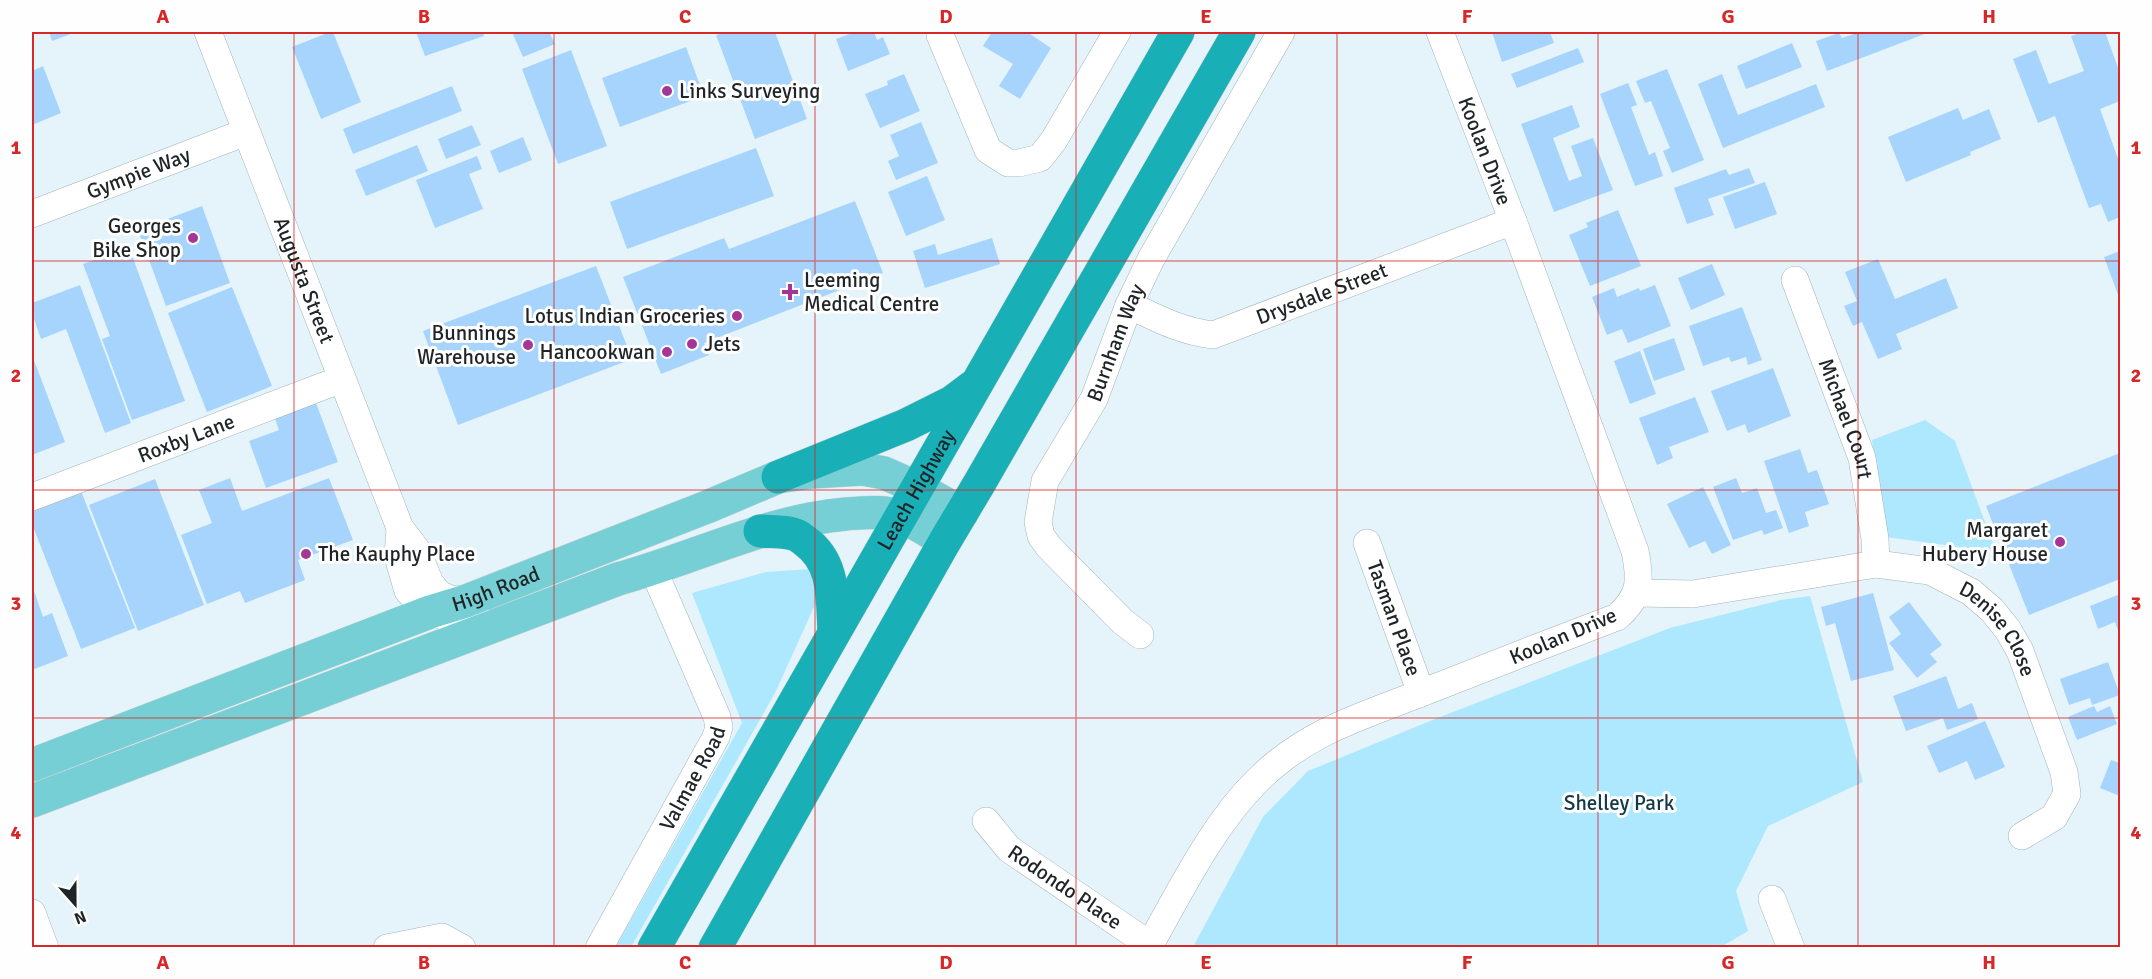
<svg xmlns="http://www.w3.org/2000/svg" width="2152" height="979" viewBox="0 0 2152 979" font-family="Signika,sans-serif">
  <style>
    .green { fill: #ade8ff }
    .building { fill: #a6d4fc }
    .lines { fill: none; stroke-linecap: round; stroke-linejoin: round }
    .minor-casing { stroke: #a4b3b9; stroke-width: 28 }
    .major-casing { stroke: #d2d3d4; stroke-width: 34 }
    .highway-casing { stroke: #d2d3d4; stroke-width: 34 }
    .minor { stroke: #fff; stroke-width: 27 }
    .major { stroke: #75cfd4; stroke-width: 33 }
    .highway { stroke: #19afb7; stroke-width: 33 }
    .grid { fill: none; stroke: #d62828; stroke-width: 1.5; stroke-opacity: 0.55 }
    .poi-dot { fill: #a43695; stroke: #fefefe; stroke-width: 2 }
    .labels { text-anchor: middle; stroke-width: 6; stroke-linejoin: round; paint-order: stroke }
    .poi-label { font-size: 21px; fill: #1f2527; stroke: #fefefe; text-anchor: end }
    .street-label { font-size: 21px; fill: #1f2527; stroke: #fefefe }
    .park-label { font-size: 21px; fill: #123a47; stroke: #fefefe }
    .neatline { fill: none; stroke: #d62828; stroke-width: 2 }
    .grid-label { font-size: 20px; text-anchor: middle; font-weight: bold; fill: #d62828 }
  </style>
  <rect width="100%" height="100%" fill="#e4f4fa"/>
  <g class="green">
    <polygon points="1925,420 1955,441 1996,552 1886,537 1872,440"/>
    <polygon points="811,569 819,596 775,693 631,947 615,948 742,723 692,593 766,572"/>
    <polygon points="1810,596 1863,782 1768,826 1736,891 1748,931 1721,947 1193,947 1263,817 1308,771 1435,719 1670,628 1781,600"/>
  </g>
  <g class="building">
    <polygon points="49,32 76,32 52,41"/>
    <polygon points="330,32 333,32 361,102 321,119 292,47"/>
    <polygon points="416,32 483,32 484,36 425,56"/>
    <polygon points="512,32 549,32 555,44 523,57"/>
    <polygon points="727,32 775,32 807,119 755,139 716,35"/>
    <polygon points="855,32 874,32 877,40 883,37 890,54 848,71 836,39"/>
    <polygon points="992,32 1027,32 1051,48 1020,99 999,86 1013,64 983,46"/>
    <polygon points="1492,32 1550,32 1554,43 1502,62"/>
    <polygon points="1860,32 1930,32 1827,71 1816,41 1839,33 1842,38"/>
    <polygon points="2083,32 2105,32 2120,73 2120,101 2100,109 2120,164 2120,217 2108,222 2101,204 2089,208 2055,116 2038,123 2013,59 2036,50 2049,84 2084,71 2071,36"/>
    <polygon points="1792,43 1802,67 1746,89 1737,66"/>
    <polygon points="686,47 704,96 620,127 602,78"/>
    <polygon points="1578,48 1584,62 1517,88 1511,74"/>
    <polygon points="571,50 607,146 558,164 522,69"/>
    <polygon points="43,66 61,113 32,125 32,71"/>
    <polygon points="1667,69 1704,160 1672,173 1663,151 1670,148 1651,101 1645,103 1636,81"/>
    <polygon points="904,74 920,111 880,128 865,94 888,85 887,81"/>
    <polygon points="1722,74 1738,115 1816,84 1825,107 1723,148 1698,84"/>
    <polygon points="1628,83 1637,105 1631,107 1649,155 1655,152 1663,176 1635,186 1600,94"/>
    <polygon points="452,86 462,111 353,154 343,129"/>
    <polygon points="1572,105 1580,127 1553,138 1569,181 1582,176 1571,146 1593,138 1613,190 1554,212 1521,124"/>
    <polygon points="1958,108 1963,120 1989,109 2001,139 1970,152 1971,155 1906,182 1888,137"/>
    <polygon points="921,122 938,163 896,180 888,161 899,156 890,135"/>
    <polygon points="472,125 481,145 446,159 438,139"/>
    <polygon points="523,137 532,160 499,173 490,151"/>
    <polygon points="417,145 428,171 366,196 355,170"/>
    <polygon points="756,148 774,196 627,249 610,202"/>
    <polygon points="477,156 482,169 469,174 483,209 435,228 416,180"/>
    <polygon points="1749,168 1755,183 1708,199 1714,215 1687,224 1674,188 1726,169 1729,175"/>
    <polygon points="927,176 945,220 906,236 888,192"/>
    <polygon points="1765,182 1777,214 1735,229 1723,197"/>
    <polygon points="855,201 883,273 704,343 709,355 661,374 623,277 724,238 729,249"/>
    <polygon points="202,206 230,283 166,306 138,230"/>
    <polygon points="1618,210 1641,266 1590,286 1569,235 1588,227 1586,223"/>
    <polygon points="992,238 1000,264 925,288 913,251 935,244 938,255"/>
    <polygon points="129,247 185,401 132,420 102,339 110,336 83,264"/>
    <polygon points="2120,251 2120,300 2104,257"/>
    <polygon points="1878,259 1895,299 1946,278 1958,308 1896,334 1902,349 1878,359 1862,322 1853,326 1844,306 1857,301 1845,272"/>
    <polygon points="1712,264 1725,295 1691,310 1678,278"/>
    <polygon points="596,266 632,359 458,425 423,331"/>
    <polygon points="80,285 131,423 105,433 66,329 41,339 32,313 32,303"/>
    <polygon points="1655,285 1671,326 1628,343 1622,329 1607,335 1592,297 1614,288 1617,297 1639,288 1640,291"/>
    <polygon points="232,287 272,386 207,412 168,313"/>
    <polygon points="1742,307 1762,360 1748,365 1746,357 1731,362 1729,357 1703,366 1689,326"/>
    <polygon points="1674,338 1685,370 1654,381 1643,349"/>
    <polygon points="1640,351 1656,394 1630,404 1614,361"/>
    <polygon points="32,355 65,442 32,455"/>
    <polygon points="1773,368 1791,416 1748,433 1745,424 1727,431 1711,391"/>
    <polygon points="1695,397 1709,432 1669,447 1673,458 1657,465 1639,418"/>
    <polygon points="316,403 338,462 266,488 249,441 279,430 275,419"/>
    <polygon points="1800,449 1808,473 1817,470 1829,504 1805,512 1809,526 1789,533 1764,461"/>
    <polygon points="2120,453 2120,579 2029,615 1986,506"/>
    <polygon points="230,478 242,511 329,478 353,540 298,560 305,580 245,603 240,591 207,604 181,535 212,523 199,490"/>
    <polygon points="1736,478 1742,493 1757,488 1766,513 1776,510 1783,528 1764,535 1762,530 1733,540 1713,487"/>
    <polygon points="155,479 204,605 138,631 89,505"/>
    <polygon points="1703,487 1731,545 1712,554 1705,541 1689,548 1667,504"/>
    <polygon points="81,491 135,628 81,649 32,524 32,511"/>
    <polygon points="32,585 43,617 52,613 68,656 32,670"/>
    <polygon points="1873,593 1894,670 1851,681 1835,623 1826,626 1821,607"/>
    <polygon points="2120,594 2120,636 2115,622 2098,629 2090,606"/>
    <polygon points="1909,602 1942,645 1930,654 1937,662 1917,678 1889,643 1901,634 1889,617"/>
    <polygon points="2108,662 2120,695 2092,705 2090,698 2069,705 2060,679"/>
    <polygon points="1946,676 1958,709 1972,703 1978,719 1947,730 1943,718 1906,731 1893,696"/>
    <polygon points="2094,706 2097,712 2110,706 2117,724 2077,740 2068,717"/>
    <polygon points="1985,721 2005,767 1975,780 1967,761 1939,773 1927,746"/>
    <polygon points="2111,760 2120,763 2120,796 2100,788"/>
  </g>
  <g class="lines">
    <defs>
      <g id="minor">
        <path id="s1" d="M208,32L400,528L416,549L430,583L439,594L450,599L466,601"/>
        <polyline points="940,35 988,150 1008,163 1019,163 1040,158 1054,140 1117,32"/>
        <path id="s2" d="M32,214L246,132"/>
        <path id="s3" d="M1795,280L1862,458L1875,539L1876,564"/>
        <path id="s4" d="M1129,305C1156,318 1183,332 1213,335L1513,221"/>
        <path id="s5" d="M32,497L342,379"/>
        <polyline points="400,528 398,557 408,591 430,612 459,621 497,624"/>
        <path id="s6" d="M1367,543L1421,693"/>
        <path id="s7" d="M1637,593L1693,594L1876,564L1930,571L1971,592L1992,610L2008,630L2020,651L2064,772L2067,794L2054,817L2022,836"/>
        <path id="s8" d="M1140,635L1122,621L1049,547L1041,536L1038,522L1045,481L1094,399L1129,305L1151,259L1281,32"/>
        <path id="s9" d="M986,821L1009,849L1150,945"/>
        <polyline points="1772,899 1791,948"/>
        <polyline points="32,913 45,948"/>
        <polyline points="387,948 442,937 462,948"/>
        <path id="s10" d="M599,948L716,737L719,727L717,717L653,569"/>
        <path d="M1148,948C1180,892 1212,825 1258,780C1308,730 1366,715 1429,690C1492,665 1554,641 1617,617C1641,596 1641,581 1635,551L1513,221L1440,32"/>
      </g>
      <g id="major">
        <path id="s11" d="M32,765L430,612L466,601L707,507L778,477L811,472L863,469L884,473L916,487L962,513"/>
        <path d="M32,801L618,579C695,558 766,521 846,514C864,513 883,510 901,517C916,522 930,533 945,541"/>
      </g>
      <g id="highway">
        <polyline points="778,477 906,425 952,402 972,387"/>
        <path d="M760,531C771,532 783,531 793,534C798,535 801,538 805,541C835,562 832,598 834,632"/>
        <path id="s12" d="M654,948L1178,32"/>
        <polyline points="715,948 945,541 979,484 1239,32"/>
      </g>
    </defs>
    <use href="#minor" class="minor-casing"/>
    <use href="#major" class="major-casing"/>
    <use href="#highway" class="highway-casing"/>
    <use href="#minor" class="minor"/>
    <use href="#major" class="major"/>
    <use href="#highway" class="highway"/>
  </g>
  <path class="grid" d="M294,32V948M554,32V948M815,32V948M1076,32V948M1337,32V948M1598,32V948M1858,32V948M32,261H2120M32,490H2120M32,718H2120"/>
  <g class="poi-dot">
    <circle cx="667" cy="91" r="6"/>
    <circle cx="193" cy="238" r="6"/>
    <path d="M787 283h6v6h6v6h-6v6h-6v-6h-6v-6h6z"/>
    <circle cx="737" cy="316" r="6"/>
    <circle cx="692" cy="344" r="6"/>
    <circle cx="528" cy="345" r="6"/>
    <circle cx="667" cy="352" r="6"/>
    <circle cx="2060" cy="542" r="6"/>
    <circle cx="306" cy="554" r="6"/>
  </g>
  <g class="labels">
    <g class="poi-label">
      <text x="679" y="98" text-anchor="start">Links Surveying</text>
      <text x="181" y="233">Georges<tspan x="181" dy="24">Bike Shop</tspan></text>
      <text x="804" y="287" text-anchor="start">Leeming<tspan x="804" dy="24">Medical Centre</tspan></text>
      <text x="725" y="323">Lotus Indian Groceries</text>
      <text x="516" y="340">Bunnings<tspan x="516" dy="24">Warehouse</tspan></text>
      <text x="704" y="351" text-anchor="start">Jets</text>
      <text x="655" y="359">Hancookwan</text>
      <text x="2048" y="537">Margaret<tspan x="2048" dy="24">Hubery House</tspan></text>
      <text x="318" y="561" text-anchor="start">The Kauphy Place</text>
    </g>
    <g class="street-label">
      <text transform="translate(1485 151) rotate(69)" y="7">Koolan Drive</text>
      <text dy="7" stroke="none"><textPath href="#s2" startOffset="114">Gympie Way</textPath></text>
      <text dy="7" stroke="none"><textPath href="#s1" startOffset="266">Augusta Street</textPath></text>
      <text dy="7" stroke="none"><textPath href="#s4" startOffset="206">Drysdale Street</textPath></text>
      <text dy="7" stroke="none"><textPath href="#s8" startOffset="352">Burnham Way</textPath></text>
      <text dy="7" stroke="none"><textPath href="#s3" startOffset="148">Michael Court</textPath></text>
      <text dy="7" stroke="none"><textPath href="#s5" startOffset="165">Roxby Lane</textPath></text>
      <text dy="7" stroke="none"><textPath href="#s12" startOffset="528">Leach Highway</textPath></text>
      <text dy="7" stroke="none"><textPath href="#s11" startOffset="496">High Road</textPath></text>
      <text dy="7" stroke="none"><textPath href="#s6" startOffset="80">Tasman Place</textPath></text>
      <text dy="7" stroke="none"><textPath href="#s7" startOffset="388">Denise Close</textPath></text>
      <text transform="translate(1563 636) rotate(-23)" y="7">Koolan Drive</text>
      <text dy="7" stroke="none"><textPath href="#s10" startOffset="194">Valmae Road</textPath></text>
      <text dy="7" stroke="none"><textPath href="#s9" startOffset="104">Rodondo Place</textPath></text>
    </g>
    <g class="park-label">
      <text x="1619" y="810">Shelley Park</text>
    </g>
  </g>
  <rect width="2152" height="979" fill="none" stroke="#fefefe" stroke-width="66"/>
  <g transform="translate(75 904) rotate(159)" stroke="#fefefe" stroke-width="4.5" paint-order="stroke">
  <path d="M0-4.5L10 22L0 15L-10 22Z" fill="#1f2527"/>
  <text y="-9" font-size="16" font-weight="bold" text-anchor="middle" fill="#1f2527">N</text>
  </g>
  <rect x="33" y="33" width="2086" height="913" class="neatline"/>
  <g class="grid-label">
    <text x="163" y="23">A</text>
    <text x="424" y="23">B</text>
    <text x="685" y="23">C</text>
    <text x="946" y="23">D</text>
    <text x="1206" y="23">E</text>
    <text x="1467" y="23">F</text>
    <text x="1728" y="23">G</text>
    <text x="1989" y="23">H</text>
    <text x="16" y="154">1</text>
    <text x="2136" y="154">1</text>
    <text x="16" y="382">2</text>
    <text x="2136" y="382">2</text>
    <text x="16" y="610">3</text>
    <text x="2136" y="610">3</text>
    <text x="16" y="839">4</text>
    <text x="2136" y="839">4</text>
    <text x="163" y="969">A</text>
    <text x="424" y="969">B</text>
    <text x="685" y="969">C</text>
    <text x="946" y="969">D</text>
    <text x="1206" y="969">E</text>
    <text x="1467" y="969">F</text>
    <text x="1728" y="969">G</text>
    <text x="1989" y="969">H</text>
  </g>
</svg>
